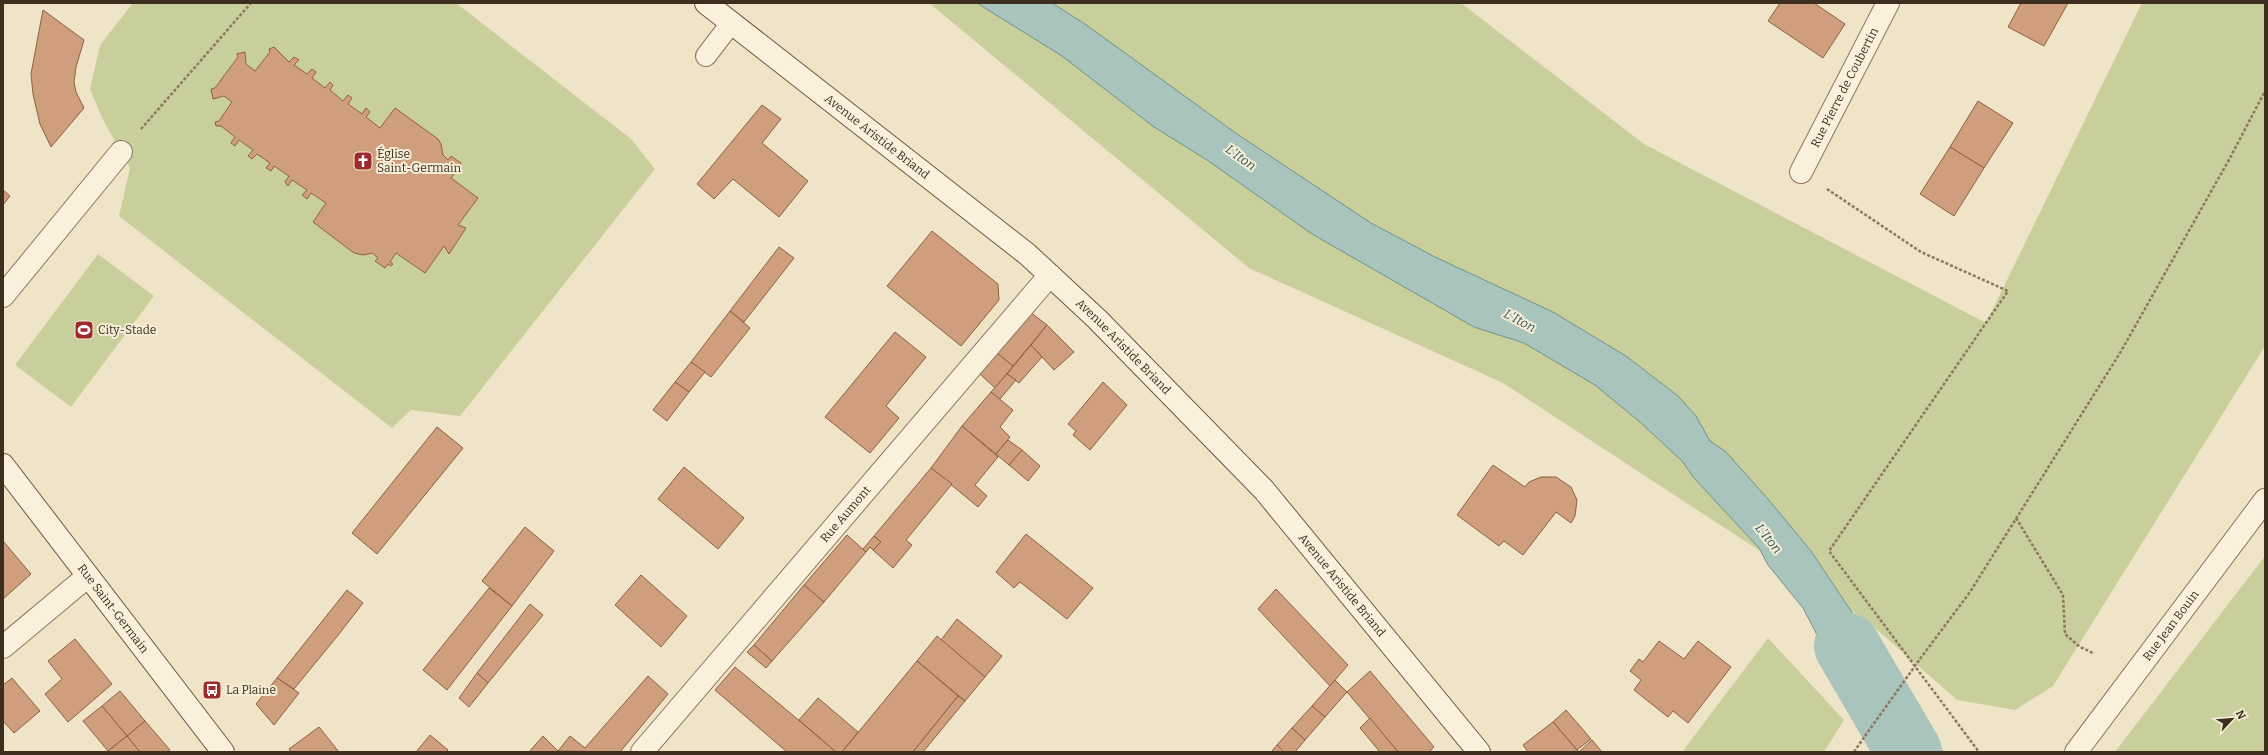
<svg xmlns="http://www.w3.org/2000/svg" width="2268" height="755" viewBox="0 0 2268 755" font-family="Bitter,serif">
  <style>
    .green { fill: #c9cf9b; fill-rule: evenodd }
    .water { fill: #a9c4bc; stroke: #6f938a }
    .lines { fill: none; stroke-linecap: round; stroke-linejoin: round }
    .river { stroke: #a9c4bc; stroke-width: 66 }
    .building { fill: #cf9f7d; stroke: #8d5f41 }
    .lane-casing { stroke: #8d765c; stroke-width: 22 }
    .street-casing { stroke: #8d765c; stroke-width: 24 }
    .secondary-casing { stroke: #6f573f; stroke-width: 24 }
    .path { stroke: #8d765c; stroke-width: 2.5; stroke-dasharray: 3 2; stroke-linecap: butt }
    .lane { stroke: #faf1dc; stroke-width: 20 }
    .street { stroke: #faf1dc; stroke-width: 22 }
    .secondary { stroke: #faf1dc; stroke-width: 22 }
    .path-bridge { stroke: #8d765c; stroke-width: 2.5; stroke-dasharray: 3 2; stroke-linecap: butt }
    .labels { text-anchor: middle; stroke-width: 4; stroke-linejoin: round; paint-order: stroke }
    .street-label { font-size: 12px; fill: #3d2e20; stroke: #f7eed8 }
    .poi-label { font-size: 12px; fill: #3d2e20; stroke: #f7eed8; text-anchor: start }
    .water-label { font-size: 13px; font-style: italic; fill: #2f5d5a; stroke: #f7eed8 }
  </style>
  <rect width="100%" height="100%" fill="#f0e4c8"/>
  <g class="green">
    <path d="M133,3H456L631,139L655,169L460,416L411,410L392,428L119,216L130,168L103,120L90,89L100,45ZM274,47L289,62L294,57L298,59L294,65L307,74L312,69L316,72L312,78L325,88L330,82L333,85L330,90L343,101L348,95L352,98L348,104L362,114L366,108L370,111L366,117L380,128L437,140L441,144L443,155L448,160L452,156L461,163L459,171L457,170L451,178L478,198L458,225L466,228L449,253L444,246L425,273L396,253L390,262L393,264L391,266L388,264L385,268L375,261L378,258L372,253L363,255L354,253L313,222L326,203L311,193L306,199L302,195L307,190L292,180L288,185L285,182L289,176L274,166L271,171L266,169L270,163L257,154L252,159L248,156L253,150L239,140L235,146L231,143L235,137L221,126H216L215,122L219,121L232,102L224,96L213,99L211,89L215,88L238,57L237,54L245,52L246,64L255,71L270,52L269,49Z"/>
    <polygon points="929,3 1461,3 1644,144 1986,323 2142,3 2265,3 2265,346 2053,686 2015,710 1957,700 1867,621 1503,383 1249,268"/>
    <polygon points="98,254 154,296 71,407 15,365"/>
    <polygon points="2265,556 2265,752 2115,752"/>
    <polygon points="1768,638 1844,720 1824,752 1682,752"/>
  </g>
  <g class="water">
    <polygon points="977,3 1052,3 1085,24 1237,134 1371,223 1435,257 1553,312 1626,356 1678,396 1696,416 1710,441 1725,451 1768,499 1811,551 1913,704 1875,746 1803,608 1768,565 1759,548 1693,477 1683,462 1641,423 1595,385 1524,343 1474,327 1312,234 1207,160 1154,127 1062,56"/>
    <polygon points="1934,736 1943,752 1916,752"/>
  </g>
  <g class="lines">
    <polyline class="river" points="1847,646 1909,752"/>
  </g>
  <g class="building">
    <polygon points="1780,3 1814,3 1845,24 1823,58 1768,21"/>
    <polygon points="2021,3 2068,3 2044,46 2008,27"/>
    <polygon points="43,10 84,40 76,67 74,82 76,92 84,108 51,147 40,124 33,94 31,74"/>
    <polygon points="274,47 289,62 294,57 299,60 294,65 307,74 312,69 316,72 312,78 325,88 330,82 333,85 330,90 343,101 348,95 352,98 348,104 362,114 366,108 370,112 366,117 380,128 395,108 438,139 441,144 443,155 448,160 451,156 461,163 458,172 457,170 451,178 478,198 458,225 466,228 449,254 444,246 425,273 396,253 390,262 393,264 391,266 388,264 385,268 375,261 378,258 372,253 363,255 354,253 313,222 326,203 311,193 307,199 302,195 307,190 292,180 288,186 285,182 289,176 274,166 271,171 266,168 270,163 257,154 252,159 248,156 253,150 239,140 235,146 231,143 235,137 221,126 216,126 215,122 219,121 232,102 224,96 213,99 211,89 215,88 238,57 237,54 245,52 246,64 255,71 270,52 269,49"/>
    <polygon points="1978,101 2013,123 1984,168 1950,147"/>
    <polygon points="762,105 781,119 762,143 808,181 779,217 733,179 714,199 697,184"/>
    <polygon points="1950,147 1984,168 1954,216 1920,194"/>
    <polygon points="3,190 10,196 3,205"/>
    <polygon points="932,231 998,284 999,300 961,346 887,286"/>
    <polygon points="779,247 794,258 744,322 730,311"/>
    <polygon points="730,311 750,328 711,377 691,362"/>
    <polygon points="1030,312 1047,325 1013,366 997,353"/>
    <polygon points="1047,325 1074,352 1054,370 1031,345"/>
    <polygon points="895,332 926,357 886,406 899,418 870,453 825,417"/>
    <polygon points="1031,345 1042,357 1019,383 1007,374"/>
    <polygon points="997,353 1013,366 995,388 980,374"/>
    <polygon points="691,362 705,372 689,392 675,382"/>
    <polygon points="1007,374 1016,380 999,400 991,392"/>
    <polygon points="675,382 689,392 667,421 653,410"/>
    <polygon points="1103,382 1127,405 1090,450 1073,435 1076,431 1068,424"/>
    <polygon points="991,392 1013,410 1000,427 1010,437 996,454 962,426"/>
    <polygon points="962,426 998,457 975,485 987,496 978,507 931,468"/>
    <polygon points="437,427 463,448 377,554 352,533"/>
    <polygon points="1008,440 1022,450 1009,465 996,454"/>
    <polygon points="1022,450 1040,466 1028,481 1009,465"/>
    <polygon points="1493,465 1525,487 1529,482 1541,477 1556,477 1571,487 1577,500 1575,516 1571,523 1556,512 1523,555 1504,541 1499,546 1457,515"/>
    <polygon points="684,467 744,518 718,549 658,499"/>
    <polygon points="931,468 952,484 906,540 912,545 893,568 873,550 881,542 874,536"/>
    <polygon points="525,527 554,551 512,606 482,581"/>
    <polygon points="1026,534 1093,588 1067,619 1020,582 1014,588 996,572"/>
    <polygon points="847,535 866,552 824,602 804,585"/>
    <polygon points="874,536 881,542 873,550 870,547 866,552 863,549"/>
    <polygon points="3,541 31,574 3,599"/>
    <polygon points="641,575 687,616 661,647 615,605"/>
    <polygon points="804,585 824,602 772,661 754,645"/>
    <polygon points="489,588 512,606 447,690 423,670"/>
    <polygon points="1276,589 1348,665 1330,686 1258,609"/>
    <polygon points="347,590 363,603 339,634 294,689 277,678"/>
    <polygon points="530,604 543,615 488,683 477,673"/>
    <polygon points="957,619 1002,656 985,677 941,640"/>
    <polygon points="937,636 985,677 965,701 917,661"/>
    <polygon points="75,639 112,684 68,722 45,694 62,679 48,661"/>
    <polygon points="1659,641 1684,659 1698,641 1731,667 1688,723 1673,711 1668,717 1634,690 1641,680 1630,671 1639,659 1643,662"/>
    <polygon points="754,645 772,661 766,668 747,652"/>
    <polygon points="917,661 958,696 913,752 842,752"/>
    <polygon points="735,667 789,712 836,752 787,752 715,690"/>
    <polygon points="1370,671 1434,747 1429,752 1398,752 1347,692"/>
    <polygon points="477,673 488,683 469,707 459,698"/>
    <polygon points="648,676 668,694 620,752 558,751 570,736 585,748"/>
    <polygon points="12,678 40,711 14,733 3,721 3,685"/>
    <polygon points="277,678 299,693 274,725 256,704"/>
    <polygon points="1335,680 1347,692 1325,717 1312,706"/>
    <polygon points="120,691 145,721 127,736 102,706"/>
    <polygon points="958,696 965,701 923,752 913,752"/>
    <polygon points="818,698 858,732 842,752 836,752 799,720"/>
    <polygon points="102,706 127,736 108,751 83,721"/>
    <polygon points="1312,706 1325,717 1305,740 1292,728"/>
    <polygon points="1566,710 1591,739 1577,750 1553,722"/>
    <polygon points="1370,718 1398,752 1380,752 1360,728"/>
    <polygon points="145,721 170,750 168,752 140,752 127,736"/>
    <polygon points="1553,722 1577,750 1579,752 1528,752 1523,745"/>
    <polygon points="319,727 339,752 291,752 289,749"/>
    <polygon points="1292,728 1305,740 1295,752 1284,752 1277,745"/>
    <polygon points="430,735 448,750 446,752 416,752"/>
    <polygon points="127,736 140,752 109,752 108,751"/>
    <polygon points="543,736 559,752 529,752"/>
    <polygon points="1592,740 1602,752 1579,752"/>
    <polygon points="1277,745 1284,752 1271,752"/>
  </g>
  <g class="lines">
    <defs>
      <polyline id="lane" points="706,56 732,22"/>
      <g id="street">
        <path id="s1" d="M1801,172L1888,3"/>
        <polyline points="3,296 121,152"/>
        <polyline points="3,647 88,576"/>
        <path id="s2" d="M642,752L1050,275"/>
        <path id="s3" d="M2076,752L2265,500"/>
      </g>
      <g id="secondary">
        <path id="s4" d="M706,3L1027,254L1097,319L1264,490L1479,752"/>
        <path id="s5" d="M3,465L223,752"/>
      </g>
    </defs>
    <use href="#lane" class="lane-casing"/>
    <use href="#street" class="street-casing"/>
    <use href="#secondary" class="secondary-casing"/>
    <g class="path">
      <polyline points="141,129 251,3"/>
      <polyline points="1827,189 1921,252 2008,291 1829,551 1979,752"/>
      <polyline points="2016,518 2063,595 2065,634 2080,647 2093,653"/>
      <polyline points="1920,659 1970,592 2120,353 2230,158 2265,91"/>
      <polyline points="1854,752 1865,736"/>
    </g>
    <use href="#lane" class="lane"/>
    <use href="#street" class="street"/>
    <use href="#secondary" class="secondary"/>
    <polyline class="path-bridge" points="1865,736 1920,659"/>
  </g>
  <defs>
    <symbol id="church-square" viewBox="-11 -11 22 22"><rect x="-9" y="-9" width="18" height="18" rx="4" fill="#9e2a2b" stroke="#f7eed8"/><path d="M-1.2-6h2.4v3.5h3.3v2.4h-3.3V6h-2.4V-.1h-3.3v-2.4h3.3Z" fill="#fff"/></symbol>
    <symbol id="stadium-square" viewBox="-11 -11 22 22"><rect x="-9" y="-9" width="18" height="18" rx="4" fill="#9e2a2b" stroke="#f7eed8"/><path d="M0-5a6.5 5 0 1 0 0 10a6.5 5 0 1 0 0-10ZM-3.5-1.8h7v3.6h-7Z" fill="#fff"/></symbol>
    <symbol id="bus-square" viewBox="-11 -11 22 22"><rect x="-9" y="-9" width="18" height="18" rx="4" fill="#9e2a2b" stroke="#f7eed8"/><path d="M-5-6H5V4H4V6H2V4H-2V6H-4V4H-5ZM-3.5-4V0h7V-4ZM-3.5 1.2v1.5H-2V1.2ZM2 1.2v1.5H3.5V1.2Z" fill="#fff"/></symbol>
  </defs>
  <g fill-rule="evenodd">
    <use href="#church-square" x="352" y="150" width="22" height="22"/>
    <use href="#stadium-square" x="73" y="319" width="22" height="22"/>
    <use href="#bus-square" x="201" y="679" width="22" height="22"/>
  </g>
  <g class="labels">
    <g class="street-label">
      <text dy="4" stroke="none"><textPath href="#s1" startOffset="95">Rue Pierre de Coubertin</textPath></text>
      <text dy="4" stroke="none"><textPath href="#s4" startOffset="217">Avenue Aristide Briand</textPath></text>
      <text dy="4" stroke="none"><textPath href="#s4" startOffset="541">Avenue Aristide Briand</textPath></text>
      <text dy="4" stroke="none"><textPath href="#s2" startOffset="313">Rue Aumont</textPath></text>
      <text dy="4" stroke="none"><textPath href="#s4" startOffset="865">Avenue Aristide Briand</textPath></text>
      <text dy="4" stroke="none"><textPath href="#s5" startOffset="181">Rue Saint-Germain</textPath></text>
      <text dy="4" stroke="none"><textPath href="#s3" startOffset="158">Rue Jean Bouin</textPath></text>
    </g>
    <g class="poi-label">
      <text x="377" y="158">Église<tspan x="377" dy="14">Saint-Germain</tspan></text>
      <text x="98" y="334">City-Stade</text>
      <text x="226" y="694">La Plaine</text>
    </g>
    <g class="water-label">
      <text transform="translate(1241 157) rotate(36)" y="5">L'Iton</text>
      <text transform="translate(1520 320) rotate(28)" y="5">L'Iton</text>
      <text transform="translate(1769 538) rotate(51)" y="5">L'Iton</text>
    </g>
  </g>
  <rect width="2268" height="755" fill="none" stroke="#3d2e20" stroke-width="8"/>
  <g transform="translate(2232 719) rotate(64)" stroke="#f7eed8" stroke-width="3" paint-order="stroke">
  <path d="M0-3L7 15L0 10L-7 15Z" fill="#3d2e20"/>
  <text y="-6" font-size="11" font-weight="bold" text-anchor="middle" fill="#3d2e20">N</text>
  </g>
</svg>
